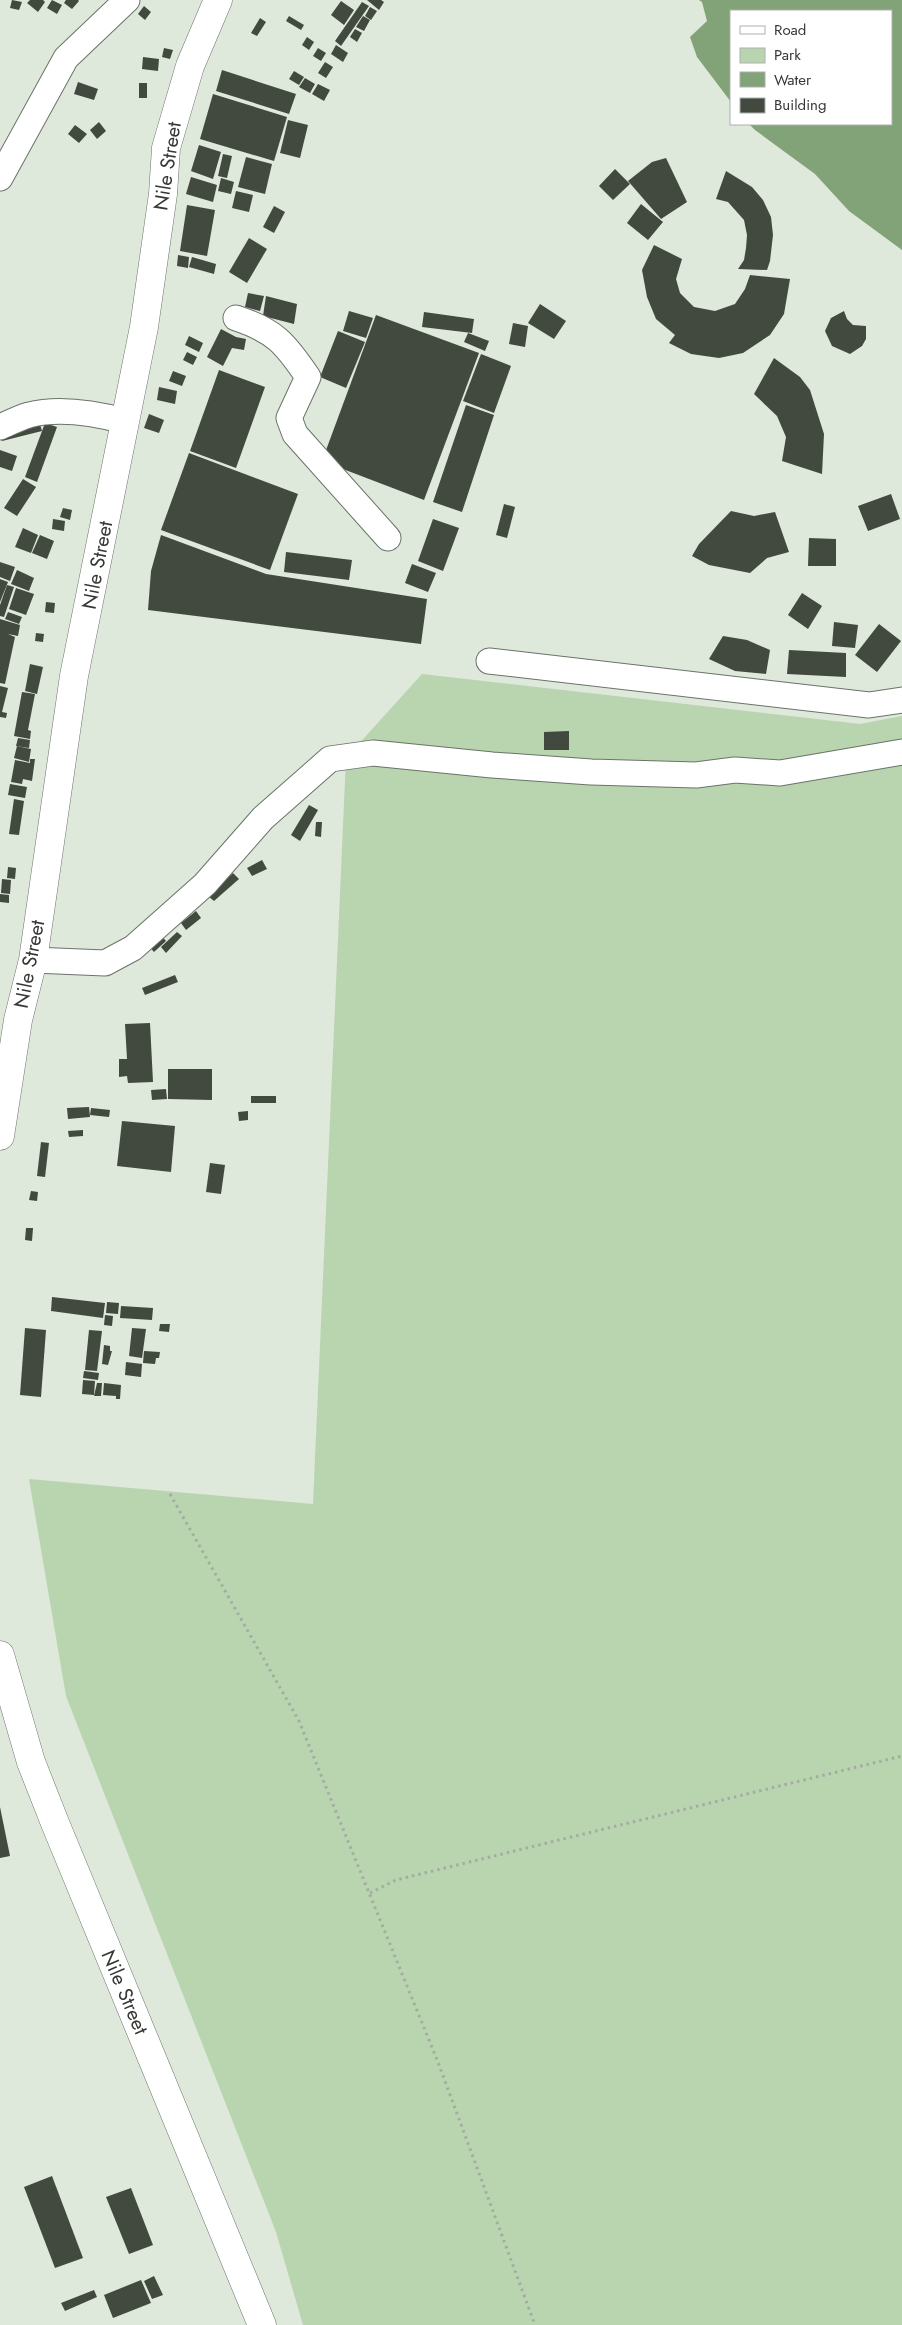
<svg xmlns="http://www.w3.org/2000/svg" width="902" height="2325" viewBox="0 0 902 2325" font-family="Jost,sans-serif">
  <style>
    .green { fill: #b8d5af }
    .water { fill: #82a277 }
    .building { fill: #42493f }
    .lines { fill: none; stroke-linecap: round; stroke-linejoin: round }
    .minor-casing { stroke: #6b7369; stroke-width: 27 }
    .major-casing { stroke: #6b7369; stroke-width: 29 }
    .path { stroke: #a4aca1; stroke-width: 3; stroke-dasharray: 2.5 4; stroke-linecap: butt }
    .minor { stroke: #fff; stroke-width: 25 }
    .major { stroke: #fff; stroke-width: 28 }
    .labels { text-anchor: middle; stroke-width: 5; stroke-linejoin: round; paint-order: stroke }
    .street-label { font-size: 20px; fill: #353934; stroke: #fff }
  </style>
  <rect width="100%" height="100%" fill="#dee8db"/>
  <polygon class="green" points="422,674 860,724 902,716 902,2325 303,2325 276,2232 66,1696 29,1479 313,1504 346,758"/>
  <polygon class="water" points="699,0 902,0 902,250 849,211 815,174 755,130 749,124 891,124 891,11 731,11 731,102 697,57 690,37 707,21 702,2"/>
  <g class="building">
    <polygon points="12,0 22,2 19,10 10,8"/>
    <polygon points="30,0 43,0 45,2 38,12 27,3"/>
    <polygon points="52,0 62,5 57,14 47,8"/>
    <polygon points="66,0 78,0 79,1 72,9 64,3"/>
    <polygon points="367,0 381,0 384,2 379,10"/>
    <polygon points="341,1 354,10 344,25 331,15"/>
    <polygon points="362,2 369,6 341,46 335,41"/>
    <polygon points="144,6 151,12 145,20 138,14"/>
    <polygon points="370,7 377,11 371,20 365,16"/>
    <polygon points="289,16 304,25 301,30 286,21"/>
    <polygon points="363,16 370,20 364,31 356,27"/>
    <polygon points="260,18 266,22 257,36 251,33"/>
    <polygon points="355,29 362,33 357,42 350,37"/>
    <polygon points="307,37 314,42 309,50 302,45"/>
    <polygon points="336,45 348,53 343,62 331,54"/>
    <polygon points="164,48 173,50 170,59 162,57"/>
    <polygon points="318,48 326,53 321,61 313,56"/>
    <polygon points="143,57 159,59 158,71 142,69"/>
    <polygon points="325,62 333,67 326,78 318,73"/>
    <polygon points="222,70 296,94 289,114 216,91"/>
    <polygon points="294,71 304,77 299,85 289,79"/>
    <polygon points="305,78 315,84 310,93 299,87"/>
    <polygon points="78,82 98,89 94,100 74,94"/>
    <rect x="139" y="83" width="8" height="15"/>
    <polygon points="318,84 330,90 324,101 312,94"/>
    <polygon points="213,94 287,117 274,161 200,139"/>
    <polygon points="288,120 308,125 300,158 280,153"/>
    <polygon points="99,122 106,131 97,139 90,130"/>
    <polygon points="75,125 87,134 79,143 68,134"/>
    <polygon points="199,145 221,152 213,179 191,171"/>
    <polygon points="223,154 232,156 227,178 218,176"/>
    <polygon points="246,157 272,164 265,194 238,187"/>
    <polygon points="666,158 687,202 661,219 628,181 652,162"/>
    <polygon points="615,169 630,184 613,200 599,186"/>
    <polygon points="726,171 752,187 763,200 771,217 773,235 770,261 767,270 738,269 744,260 746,248 747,235 744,220 728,202 716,199"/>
    <polygon points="191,177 217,185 213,202 186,194"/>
    <polygon points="221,178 234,182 231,194 218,191"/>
    <polygon points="236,191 253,195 249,212 232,208"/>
    <polygon points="641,204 663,222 648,240 627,223"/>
    <polygon points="187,205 215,210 207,256 180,251"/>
    <polygon points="274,206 285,212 274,233 263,227"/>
    <polygon points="249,238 267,249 247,283 229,272"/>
    <polygon points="654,245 682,259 676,279 680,293 694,307 715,311 735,304 745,289 750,275 790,279 784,314 770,335 743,353 719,358 691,354 669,343 675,335 656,319 647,297 642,270"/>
    <polygon points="178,255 189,257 188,268 177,266"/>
    <polygon points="192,257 216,264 214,274 189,267"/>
    <polygon points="248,293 264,296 260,311 245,307"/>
    <polygon points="266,296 297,304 294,324 263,316"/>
    <polygon points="540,304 566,321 554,339 528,323"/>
    <polygon points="349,311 373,318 366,338 343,331"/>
    <polygon points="844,311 847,319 853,325 866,326 866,339 862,346 850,354 832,346 825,331 831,318"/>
    <polygon points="424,312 474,319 472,333 422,327"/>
    <polygon points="376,315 479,353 424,500 322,461"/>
    <polygon points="513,323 528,326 525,347 509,344"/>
    <polygon points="221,329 236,337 246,339 244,350 232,348 223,366 207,357"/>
    <polygon points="338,331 365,342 346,388 320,377"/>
    <polygon points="468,333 489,341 485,351 464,342"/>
    <polygon points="189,336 203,343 199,352 185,345"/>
    <polygon points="187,352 197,357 193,365 183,360"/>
    <polygon points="481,354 511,366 494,413 463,401"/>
    <polygon points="774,358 800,377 810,390 824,434 822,474 782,461 786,437 777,416 754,394"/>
    <polygon points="219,370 265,387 236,468 190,451"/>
    <polygon points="173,371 186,376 182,386 169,381"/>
    <polygon points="159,387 177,391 175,404 157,400"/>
    <polygon points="466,405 494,415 462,512 433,502"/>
    <polygon points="149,414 164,420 159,433 144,428"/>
    <polygon points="39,421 42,431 2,441 0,432"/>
    <polygon points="45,423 57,427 37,482 25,477"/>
    <polygon points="0,450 17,456 12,471 0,467"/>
    <polygon points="189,453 298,494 270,570 161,530"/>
    <polygon points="23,479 36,487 17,516 4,508"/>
    <polygon points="891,494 900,519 868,531 858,506"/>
    <polygon points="504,504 515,507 507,538 496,535"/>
    <polygon points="63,508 72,510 70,520 60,517"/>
    <polygon points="731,511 754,516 775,512 789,552 767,558 750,573 709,565 692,556 699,544"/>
    <polygon points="53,519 65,521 64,531 52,529"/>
    <polygon points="433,519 459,528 443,571 418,561"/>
    <polygon points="23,528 38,535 31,553 15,547"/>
    <polygon points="40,535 54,541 47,559 32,553"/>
    <polygon points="161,535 266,574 427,599 421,644 148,610 151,571"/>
    <polygon points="809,538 836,539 836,566 808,566"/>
    <polygon points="286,552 352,560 349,580 284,572"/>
    <polygon points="0,562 15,567 10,581 0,577"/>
    <polygon points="412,564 436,573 428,592 405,583"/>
    <polygon points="17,570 34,578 29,591 11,584"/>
    <polygon points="0,579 8,582 0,602"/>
    <polygon points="7,585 14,587 4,617 0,616 0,605"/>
    <polygon points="16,588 34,594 26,615 9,609"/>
    <polygon points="802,593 822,606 808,629 788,615"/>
    <polygon points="46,602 55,603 54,613 45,612"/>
    <polygon points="8,612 22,617 19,624 5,619"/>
    <polygon points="0,619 20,625 18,636 8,634 15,637 5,684 0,683"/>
    <polygon points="834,622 858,625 855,648 832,646"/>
    <polygon points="879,624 901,641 877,672 855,655"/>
    <polygon points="36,633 44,634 43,642 35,641"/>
    <polygon points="723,636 747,640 770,650 766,674 735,671 709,659"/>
    <polygon points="789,650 846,653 846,677 787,674"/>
    <polygon points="30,664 43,667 37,694 25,691"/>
    <polygon points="0,686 8,688 2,712 7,713 6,718 0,717"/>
    <polygon points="22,692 35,694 28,730 31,731 30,739 14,736"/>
    <polygon points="569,731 569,750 544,750 544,732"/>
    <polygon points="18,738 30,740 29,748 16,746"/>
    <polygon points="17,746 31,749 29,762 14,758"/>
    <polygon points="30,759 35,759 32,781 23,779 22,784 11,782 15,760 30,763"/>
    <polygon points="10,784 27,787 25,798 8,795"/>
    <polygon points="14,799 24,801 19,835 9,834"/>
    <polygon points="309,805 318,810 300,841 291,835"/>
    <polygon points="316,822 322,822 321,837 315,836"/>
    <polygon points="262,860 267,869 252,876 247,868"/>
    <polygon points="8,867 16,868 15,879 7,878"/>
    <polygon points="233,873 239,879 214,901 208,896"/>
    <polygon points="2,879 11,880 10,894 1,893"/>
    <polygon points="0,894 9,895 9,903 0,902"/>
    <polygon points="196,911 201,918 186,930 181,923"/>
    <polygon points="177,932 182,936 166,953 161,947"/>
    <polygon points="159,933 166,941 154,952 147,944"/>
    <polygon points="175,975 178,982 145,995 142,988"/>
    <polygon points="150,1023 153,1082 128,1083 127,1076 119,1077 119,1059 127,1059 125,1024"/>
    <polygon points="168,1069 212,1069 212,1100 168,1099"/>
    <polygon points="166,1089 167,1099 152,1100 151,1090"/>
    <rect x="251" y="1096" width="25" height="7"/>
    <polygon points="89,1107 90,1117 68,1119 67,1108"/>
    <polygon points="91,1108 110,1110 109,1117 90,1115"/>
    <polygon points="248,1111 248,1120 239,1121 238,1112"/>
    <polygon points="122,1121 175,1126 171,1172 117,1166"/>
    <polygon points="83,1130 83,1136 69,1137 68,1131"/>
    <polygon points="41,1142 49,1143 45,1177 37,1176"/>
    <polygon points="210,1163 225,1165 221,1194 206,1192"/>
    <polygon points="31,1191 38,1192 37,1201 29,1200"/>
    <polygon points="26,1228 33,1228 32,1241 25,1240"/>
    <polygon points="52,1297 105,1303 103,1318 51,1311"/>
    <polygon points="107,1302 119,1303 118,1314 106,1313"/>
    <polygon points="121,1306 153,1308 152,1320 120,1318"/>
    <polygon points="105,1315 113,1316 112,1326 104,1325"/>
    <polygon points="160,1324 170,1324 169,1332 159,1331"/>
    <polygon points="25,1328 46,1330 41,1397 20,1395"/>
    <polygon points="132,1328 146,1329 142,1358 129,1356"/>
    <polygon points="89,1330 102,1331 97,1371 85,1370"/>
    <polygon points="104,1345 110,1346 110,1351 112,1351 108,1365 102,1364"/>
    <polygon points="144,1351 160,1352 159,1358 156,1358 155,1364 143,1363"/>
    <polygon points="126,1362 142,1364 141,1377 125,1375"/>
    <polygon points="84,1371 99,1373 98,1380 83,1378"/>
    <polygon points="83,1380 95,1381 94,1395 82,1394"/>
    <polygon points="97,1383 102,1383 101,1396 94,1396"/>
    <polygon points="104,1383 121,1385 120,1399 116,1399 116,1396 103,1395"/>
    <polygon points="0,1807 10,1856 0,1858"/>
    <polygon points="52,2176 83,2258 55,2268 24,2187"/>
    <polygon points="131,2188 153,2245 129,2254 106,2197"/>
    <polygon points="154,2276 163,2295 152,2299 144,2281"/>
    <polygon points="141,2280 151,2303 113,2318 104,2295"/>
    <polygon points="94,2290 97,2297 65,2311 61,2303"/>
  </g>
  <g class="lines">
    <defs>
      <g id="minor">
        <polyline points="0,178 66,58 127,0"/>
        <path d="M236,318C275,331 285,343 308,377L289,418L295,434L388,538"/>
        <path d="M0,427C9,423 19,418 29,415C60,407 94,413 124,421"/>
        <polyline points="489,661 869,705 902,700"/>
        <polyline points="33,960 105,963 133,948 205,884 263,818 330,759 373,753 492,765 591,772 696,775 735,770 780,773 902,752"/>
      </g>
      <g id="major">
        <polyline points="0,1136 18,1020 33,960 74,676 144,327 163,194 166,148 190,66 218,0"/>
        <polyline points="0,1655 31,1762 55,1823 262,2325"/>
      </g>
    </defs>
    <use href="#minor" class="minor-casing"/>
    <use href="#major" class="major-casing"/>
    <g class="path">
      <polyline points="170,1494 299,1721 438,2062 535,2325"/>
      <polyline points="370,1893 396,1880 902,1756"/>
    </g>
    <use href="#minor" class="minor"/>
    <use href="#major" class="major"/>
  </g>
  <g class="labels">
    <g class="street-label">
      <text transform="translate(167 166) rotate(-81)" y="7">Nile Street</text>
      <text transform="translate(97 565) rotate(-79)" y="7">Nile Street</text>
      <text transform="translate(29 964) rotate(-79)" y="7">Nile Street</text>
      <text transform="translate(125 1992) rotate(67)" y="7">Nile Street</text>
    </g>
  </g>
  <rect x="730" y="10" width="162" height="115" fill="#ffffff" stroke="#aeb0ae"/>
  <rect x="740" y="26" width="25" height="8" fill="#ffffff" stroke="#aeb0ae"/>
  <text x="774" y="35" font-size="15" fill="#353934">Road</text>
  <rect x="740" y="48" width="25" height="15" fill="#b8d5af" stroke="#aeb0ae"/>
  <text x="774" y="60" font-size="15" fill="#353934">Park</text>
  <rect x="740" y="72" width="25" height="15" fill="#82a277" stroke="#aeb0ae"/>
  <text x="774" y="85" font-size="15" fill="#353934">Water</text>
  <rect x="740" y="98" width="25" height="15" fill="#42493f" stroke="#aeb0ae"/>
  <text x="774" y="110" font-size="15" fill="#353934">Building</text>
</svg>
